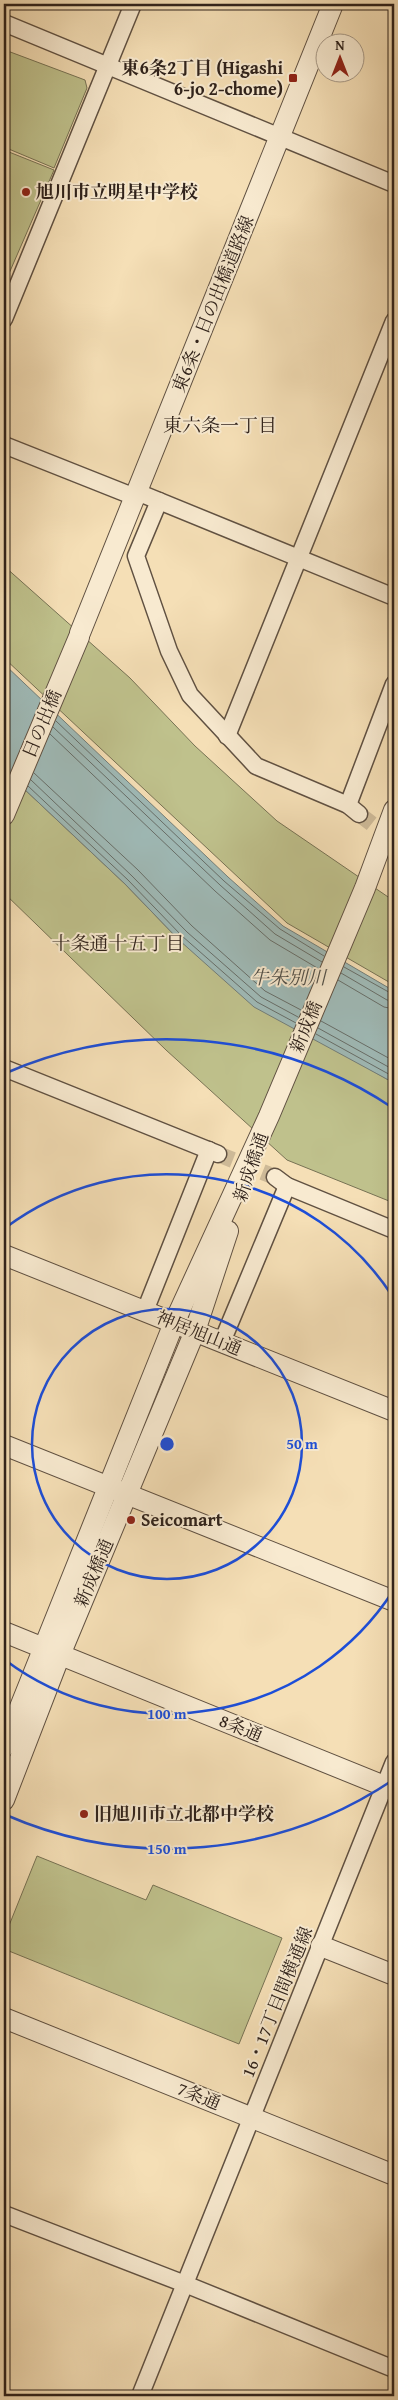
<svg xmlns="http://www.w3.org/2000/svg" width="398" height="2400" viewBox="0 0 398 2400" font-family="'Gentium Book Plus','Noto Serif JP',serif">
  <style>
    .green { fill: #bfc18c; stroke: #777254 }
    .water { fill: #9fbab7; stroke: #727d79 }
    .lines { fill: none; stroke-linecap: round; stroke-linejoin: round }
    .shore { stroke: #676e69; stroke-width: 1 }
    .minor-tunnel { stroke: #cdb997; stroke-width: 16; stroke-dasharray: 16 8; stroke-linecap: butt }
    .minor-casing { stroke: #605142; stroke-width: 19 }
    .tertiary-casing { stroke: #605142; stroke-width: 22 }
    .minor { stroke: #f8ead0; stroke-width: 16 }
    .tertiary { stroke: #f8ead0; stroke-width: 20 }
    .ring { fill: none; stroke: #1d4ed8; stroke-width: 2.5 }
    .poi-dot { fill: #8f2418; stroke: #f8ead0; stroke-width: 2 }
    .labels { text-anchor: middle; stroke-width: 4; stroke-linejoin: round; paint-order: stroke }
    .poi-label { font-size: 18px; font-weight: bold; fill: #2f221b; stroke: #f8ead0; text-anchor: start }
    .street-label { font-size: 18px; fill: #2f221b; stroke: #f8ead0 }
    .neighbourhood-label { font-size: 19px; fill: #2f221b; stroke: #f8ead0 }
    .water-label { font-size: 19px; font-style: italic; fill: #51504a; stroke: #f8ead0 }
    .centre { fill: #1d4ed8; stroke: #f8ead0; stroke-width: 2.5 }
    .ring-label { font-size: 15px; text-anchor: middle; font-weight: bold; fill: #1d4ed8; stroke: #f8ead0; stroke-width: 4; stroke-linejoin: round; paint-order: stroke }
  </style>
  <rect width="100%" height="100%" fill="#f5dfb6"/>
  <filter id="stains"><feTurbulence type="fractalNoise" baseFrequency=".004" numOctaves="4"/><feColorMatrix values="0 0 0 0 .2 0 0 0 0 .09 0 0 0 0 .02 0 0 0 .5 -.17"/></filter>
  <radialGradient id="worn" r=".72"><stop offset=".6" stop-color="#630" stop-opacity="0"/><stop offset="1" stop-color="#630" stop-opacity=".3"/></radialGradient>
  <g class="green">
    <polygon points="5,50 85,80 87,88 54,168 4,147"/>
    <polygon points="4,150 54,170 4,285"/>
    <polygon points="4,566 130,678 195,746 277,821 394,901 394,985 287,923 4,658"/>
    <polygon points="4,770 125,884 179,940 212,967 341,1053 394,1083 394,1203 287,1160 166,1050 4,893"/>
    <polygon points="37,1856 146,1900 153,1885 282,1938 239,2044 4,1949 4,1938"/>
  </g>
  <polygon class="water" points="4,664 228,877 283,926 394,991 394,1083 254,1007 179,940 125,884 4,770"/>
  <g class="lines">
    <g class="shore">
      <polyline points="56,721 224,881 280,929 324,956"/>
      <polyline points="53,727 220,885 275,934 322,962"/>
      <polyline points="50,734 215,891 270,940 319,969"/>
      <polyline points="34,773 138,870 192,926 265,991 301,1010"/>
      <polyline points="31,780 132,876 187,932 261,997 298,1017"/>
      <polyline points="28,786 128,880 182,936 257,1002 296,1023"/>
      <polyline points="344,967 394,995"/>
      <polyline points="341,973 387,1000 394,1001"/>
      <polyline points="338,980 384,1007 394,1009"/>
      <polyline points="321,1021 394,1061"/>
      <polyline points="318,1028 394,1070"/>
      <polyline points="316,1034 394,1077"/>
    </g>
    <g class="minor-tunnel">
      <polyline points="359,814 394,841"/>
      <polyline points="218,1154 275,1177"/>
    </g>
    <defs>
      <g id="minor">
        <polyline points="4,23 394,184"/>
        <polyline points="4,319 133,4"/>
        <polyline points="4,445 135,497"/>
        <polyline points="137,492 394,597"/>
        <polyline points="159,501 136,556 169,651 190,695 256,766 348,805 359,814"/>
        <polyline points="227,736 394,321"/>
        <polyline points="348,805 394,684"/>
        <polyline points="4,1068 218,1154"/>
        <polyline points="275,1177 287,1186 394,1230"/>
        <polyline points="145,1311 209,1150"/>
        <polyline points="222,1342 287,1186"/>
        <polyline points="4,2214 185,2284 394,2369"/>
        <polyline points="140,2396 394,1762"/>
      </g>
      <g id="tertiary">
        <polyline points="80,633 333,4"/>
        <polyline points="4,815 79,637"/>
        <polyline points="4,1255 394,1411"/>
        <polyline points="4,1445 394,1601"/>
        <polyline points="4,1632 394,1790"/>
        <polyline points="4,1747 174,1323 269,1116 365,888 394,810"/>
        <polyline points="4,1800 60,1655 195,1331 228,1231"/>
        <polyline points="321,1946 394,1975"/>
        <polyline points="4,2018 394,2175"/>
      </g>
    </defs>
    <use href="#minor" class="minor-casing"/>
    <use href="#tertiary" class="tertiary-casing"/>
    <use href="#minor" class="minor"/>
    <use href="#tertiary" class="tertiary"/>
  </g>
  <g class="ring">
    <circle cx="167" cy="1444" r="135"/>
    <path d="M393 1591A270 270 0 0 1 5 1660M5 1228A270 270 0 0 1 393 1297"/>
    <path d="M393 1780A405 405 0 0 1 6 1815M6 1073A405 405 0 0 1 393 1108"/>
  </g>
  <g class="poi-dot">
    <rect x="288" y="73" width="10" height="10" rx="2.5"/>
    <circle cx="26" cy="192" r="5"/>
    <circle cx="131" cy="1520" r="5"/>
    <circle cx="84" cy="1814" r="5"/>
  </g>
  <g class="labels">
    <g class="poi-label">
      <text x="283" y="74" text-anchor="end">東6条2丁目 (Higashi<tspan x="283" dy="21">6-jo 2-chome)</tspan></text>
      <text x="36" y="198">旭川市立明星中学校</text>
      <text x="141" y="1526">Seicomart</text>
      <text x="94" y="1820">旧旭川市立北都中学校</text>
    </g>
    <g class="street-label">
      <text transform="translate(213 304) rotate(-68)" y="6">東6条・日の出橋道路線</text>
      <text transform="translate(42 724) rotate(-67)" y="6">日の出橋</text>
      <text transform="translate(306 1027) rotate(-67)" y="6">新成橋</text>
      <text transform="translate(251 1167) rotate(-71)" y="6">新成橋通</text>
      <text transform="translate(199 1333) rotate(22)" y="6">神居旭山通</text>
      <text transform="translate(94 1573) rotate(-67)" y="6">新成橋通</text>
      <text transform="translate(241 1728) rotate(22)" y="6">8条通</text>
      <text transform="translate(277 2002) rotate(-68)" y="6">16・17丁目間横通線</text>
      <text transform="translate(199 2096) rotate(22)" y="6">7条通</text>
    </g>
    <g class="neighbourhood-label">
      <text x="220" y="432">東六条一丁目</text>
      <text x="118" y="950">十条通十五丁目</text>
    </g>
    <g class="water-label">
      <text x="288" y="984">牛朱別川</text>
    </g>
  </g>
  <circle cx="167" cy="1444" r="8" class="centre"/>
  <g class="ring-label">
    <text x="302" y="1449">50 m</text>
    <text x="167" y="1719">100 m</text>
    <text x="167" y="1854">150 m</text>
  </g>
  <rect width="398" height="2400" fill="none" stroke="#f5dfb6" stroke-width="20"/>
  <rect x="5" y="5" width="388" height="2390" fill="none" stroke="#2f221b" stroke-width="2.5"/>
  <rect x="10" y="10" width="378" height="2380" fill="none" stroke="#2f221b"/>
  <g transform="translate(340 58)"><circle r="24" fill="#f8ead0" stroke="#a89a88"/>
  <path d="M0-4L9 19L0 12L-9 19Z" fill="#8f2418"/>
  <text y="-8" font-size="14" font-weight="bold" text-anchor="middle" fill="#2f221b">N</text>
  </g>
  <rect width="100%" height="100%" filter="url(#stains)"/>
  <rect width="100%" height="100%" fill="url(#worn)"/>
</svg>
